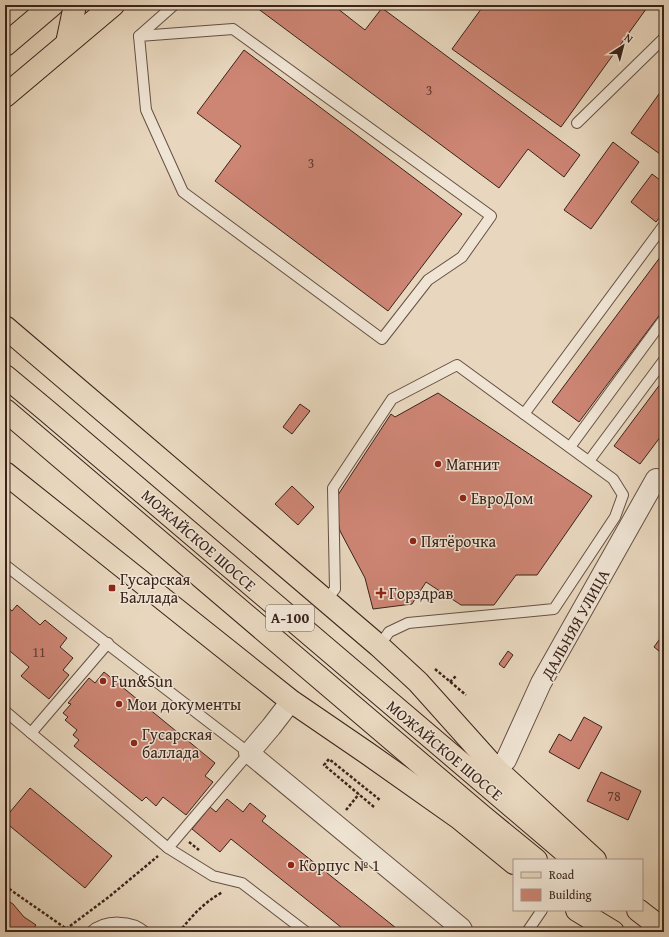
<svg xmlns="http://www.w3.org/2000/svg" width="669" height="937" viewBox="0 0 669 937" font-family="'Gentium Book Plus',serif">
  <style>
    .building { fill: #cd8574; stroke: #3a231b }
    .lines { fill: none; stroke-linecap: round; stroke-linejoin: round }
    .service-casing { stroke: #665044; stroke-width: 12 }
    .minor-casing { stroke: #665044; stroke-width: 22 }
    .primary-casing { stroke: #3a231b; stroke-width: 24 }
    .trunk-casing { stroke: #3a231b; stroke-width: 24 }
    .path { stroke: #3a231b; stroke-width: 2.5; stroke-dasharray: 3 2; stroke-linecap: butt }
    .service { stroke: #f0e5d5; stroke-width: 10 }
    .minor { stroke: #f0e5d5; stroke-width: 20 }
    .primary { stroke: #e8d7be; stroke-width: 22 }
    .trunk { stroke: #e8d7be; stroke-width: 22 }
    .poi-dot { fill: #8f2418; stroke: #f0e5d5; stroke-width: 1.5 }
    .labels { text-anchor: middle; stroke-width: 3; stroke-linejoin: round; paint-order: stroke }
    .number-label { font-size: 14px; fill: #5f3c31 }
    .shield { fill: #f0e5d5; stroke: #715d53; stroke-width: 1 }
    .shield-label { font-size: 15px; font-weight: bold; fill: #3a231b }
    .poi-label { font-size: 16px; fill: #3a231b; stroke: #f0e5d5; text-anchor: start }
    .street-label { font-size: 16px; fill: #3a231b; stroke: #f0e5d5 }
  </style>
  <rect width="100%" height="100%" fill="#e8d7be"/>
  <filter id="stains"><feTurbulence type="fractalNoise" baseFrequency=".005" numOctaves="4"/><feColorMatrix values="0 0 0 0 .2 0 0 0 0 .09 0 0 0 0 .02 0 0 0 .5 -.17"/></filter>
  <radialGradient id="worn" r=".72"><stop offset=".6" stop-color="#630" stop-opacity="0"/><stop offset="1" stop-color="#630" stop-opacity=".3"/></radialGradient>
  <g class="building">
    <polygon points="253,5 333,5 365,30 382,8 580,155 564,177 528,149 499,188"/>
    <polygon points="484,5 649,5 561,127 452,49"/>
    <polygon points="244,50 462,214 388,311 215,181 241,146 197,113"/>
    <polygon points="664,87 664,157 631,133"/>
    <polygon points="613,142 639,162 591,229 564,210"/>
    <polygon points="652,174 664,183 664,212 656,222 631,202"/>
    <polygon points="664,252 664,309 579,422 552,402"/>
    <polygon points="664,379 664,432 640,464 614,446"/>
    <polygon points="438,393 592,496 537,575 516,575 494,605 461,605 426,582 412,604 373,609 365,578 340,531 334,501 391,414 395,417"/>
    <polygon points="300,404 310,411 292,434 283,427"/>
    <polygon points="292,486 314,507 298,525 275,504"/>
    <polygon points="5,605 12,611 17,605 40,625 45,620 67,638 60,647 73,658 63,670 69,675 49,699 21,676 29,667 5,647"/>
    <polygon points="664,633 664,655 654,647"/>
    <polygon points="508,651 513,655 504,668 499,664"/>
    <polygon points="104,672 215,763 205,776 213,782 186,815 163,797 156,806 146,797 142,801 74,746 79,740 73,735 77,730 65,720 68,717 63,713 71,704 68,703 89,678 95,683"/>
    <polygon points="584,717 602,727 579,769 549,752 559,734 571,741"/>
    <polygon points="601,772 641,791 628,820 587,801"/>
    <polygon points="30,788 112,856 85,888 5,822 5,818"/>
    <polygon points="227,799 243,812 250,803 266,816 262,821 401,932 347,932 231,839 220,852 192,829 210,807 216,812"/>
    <polygon points="5,899 13,904 24,917 36,925 31,932 5,932"/>
  </g>
  <g class="lines">
    <defs>
      <g id="service">
        <polygon points="233,29 491,216 462,257 428,280 382,339 183,192 146,110 139,36"/>
        <polyline points="139,36 174,5"/>
        <polyline points="577,123 664,38"/>
        <polyline points="524,414 664,225"/>
        <polyline points="570,447 664,319"/>
        <polyline points="589,461 664,360"/>
        <polyline points="5,565 249,753 168,848 213,876 242,883 306,932"/>
        <polyline points="326,600 335,589 333,488 392,399 457,365 613,479 623,495 615,517 554,609 408,623 389,632 379,646"/>
        <polyline points="108,643 31,733 168,848"/>
        <polyline points="5,711 31,733"/>
        <path d="M91,932C105,919 132,920 145,932"/>
        <polyline points="527,932 542,910"/>
      </g>
      <g id="minor">
        <polyline points="291,701 271,727 249,753 461,928 463,932"/>
        <polyline points="496,769 506,760 541,683 656,479 664,483"/>
      </g>
      <g id="primary">
        <polyline points="67,43 75,5"/>
        <polyline points="5,96 113,5"/>
        <polyline points="5,327 379,646 418,682 496,769 595,860"/>
        <polyline points="5,376 47,411 575,860"/>
        <polyline points="5,410 482,816 536,860"/>
        <polyline points="5,473 291,701 367,753 459,818 514,863"/>
        <polyline points="577,910 613,932"/>
        <polyline points="638,910 664,930"/>
      </g>
      <polyline id="trunk" points="5,45 52,5"/>
    </defs>
    <use href="#service" class="service-casing"/>
    <use href="#minor" class="minor-casing"/>
    <use href="#primary" class="primary-casing"/>
    <use href="#trunk" class="trunk-casing"/>
    <g class="path">
      <polyline points="435,669 466,695"/>
      <polyline points="450,682 456,676"/>
      <polyline points="374,807 324,765 329,759 380,800"/>
      <polyline points="346,810 359,794"/>
      <polyline points="189,842 199,850"/>
      <polyline points="5,886 71,932"/>
      <polyline points="66,929 110,896 158,856"/>
      <path d="M179,932C192,916 204,902 223,892"/>
    </g>
    <use href="#service" class="service"/>
    <use href="#minor" class="minor"/>
    <use href="#primary" class="primary"/>
    <use href="#trunk" class="trunk"/>
  </g>
  <g class="poi-dot">
    <circle cx="438" cy="464" r="4"/>
    <circle cx="463" cy="498" r="4"/>
    <circle cx="413" cy="541" r="4"/>
    <rect x="108" y="584" width="8" height="8" rx="2"/>
    <path d="M379 587h4v4h4v4h-4v4h-4v-4h-4v-4h4z"/>
    <circle cx="103" cy="681" r="4"/>
    <circle cx="119" cy="704" r="4"/>
    <circle cx="134" cy="743" r="4"/>
    <circle cx="291" cy="865" r="4"/>
  </g>
  <g class="labels">
    <g class="number-label">
      <text x="429" y="95">3</text>
      <text x="311" y="168">3</text>
      <text x="39" y="657">11</text>
      <text x="614" y="801">78</text>
    </g>
    <rect class="shield" x="266" y="605" width="48" height="26" rx="3"/>
    <g class="shield-label">
      <text x="290" y="623">А-100</text>
    </g>
    <g class="poi-label">
      <text x="446" y="470">Магнит</text>
      <text x="471" y="504">ЕвроДом</text>
      <text x="421" y="547">Пятёрочка</text>
      <text x="120" y="585">Гусарская<tspan x="120" dy="18">Баллада</tspan></text>
      <text x="389" y="599">Горздрав</text>
      <text x="111" y="687">Fun&amp;Sun</text>
      <text x="127" y="710">Мои документы</text>
      <text x="142" y="740">Гусарская<tspan x="142" dy="18">баллада</tspan></text>
      <text x="299" y="871">Корпус № 1</text>
    </g>
    <g class="street-label">
      <text transform="translate(199 540) rotate(41)" y="6">МОЖАЙСКОЕ ШОССЕ</text>
      <text transform="translate(575 624) rotate(-61)" y="6">ДАЛЬНЯЯ УЛИЦА</text>
      <text transform="translate(445 750) rotate(40)" y="6">МОЖАЙСКОЕ ШОССЕ</text>
    </g>
  </g>
  <rect width="669" height="937" fill="none" stroke="#e8d7be" stroke-width="20"/>
  <rect x="6" y="6" width="657" height="925" fill="none" stroke="#3a231b" stroke-width="2"/>
  <rect x="10" y="10" width="649" height="917" fill="none" stroke="#3a231b"/>
  <rect x="513" y="859" width="130" height="52" fill="#f0e5d5" stroke="#a7978b"/>
  <rect x="521" y="872" width="20" height="6" fill="#e8d7be" stroke="#a7978b"/>
  <text x="549" y="879" font-size="12" fill="#3a231b">Road</text>
  <rect x="521" y="889" width="20" height="12" fill="#cd8574" stroke="#a7978b"/>
  <text x="549" y="899" font-size="12" fill="#3a231b">Building</text>
  <g transform="translate(623 46) rotate(36)" stroke="#f0e5d5" stroke-width="3" paint-order="stroke">
  <path d="M0-3L7 15L0 10L-7 15Z" fill="#3a231b"/>
  <text y="-6" font-size="11" font-weight="bold" text-anchor="middle" fill="#3a231b">N</text>
  </g>
  <rect width="100%" height="100%" filter="url(#stains)"/>
  <rect width="100%" height="100%" fill="url(#worn)"/>
</svg>
